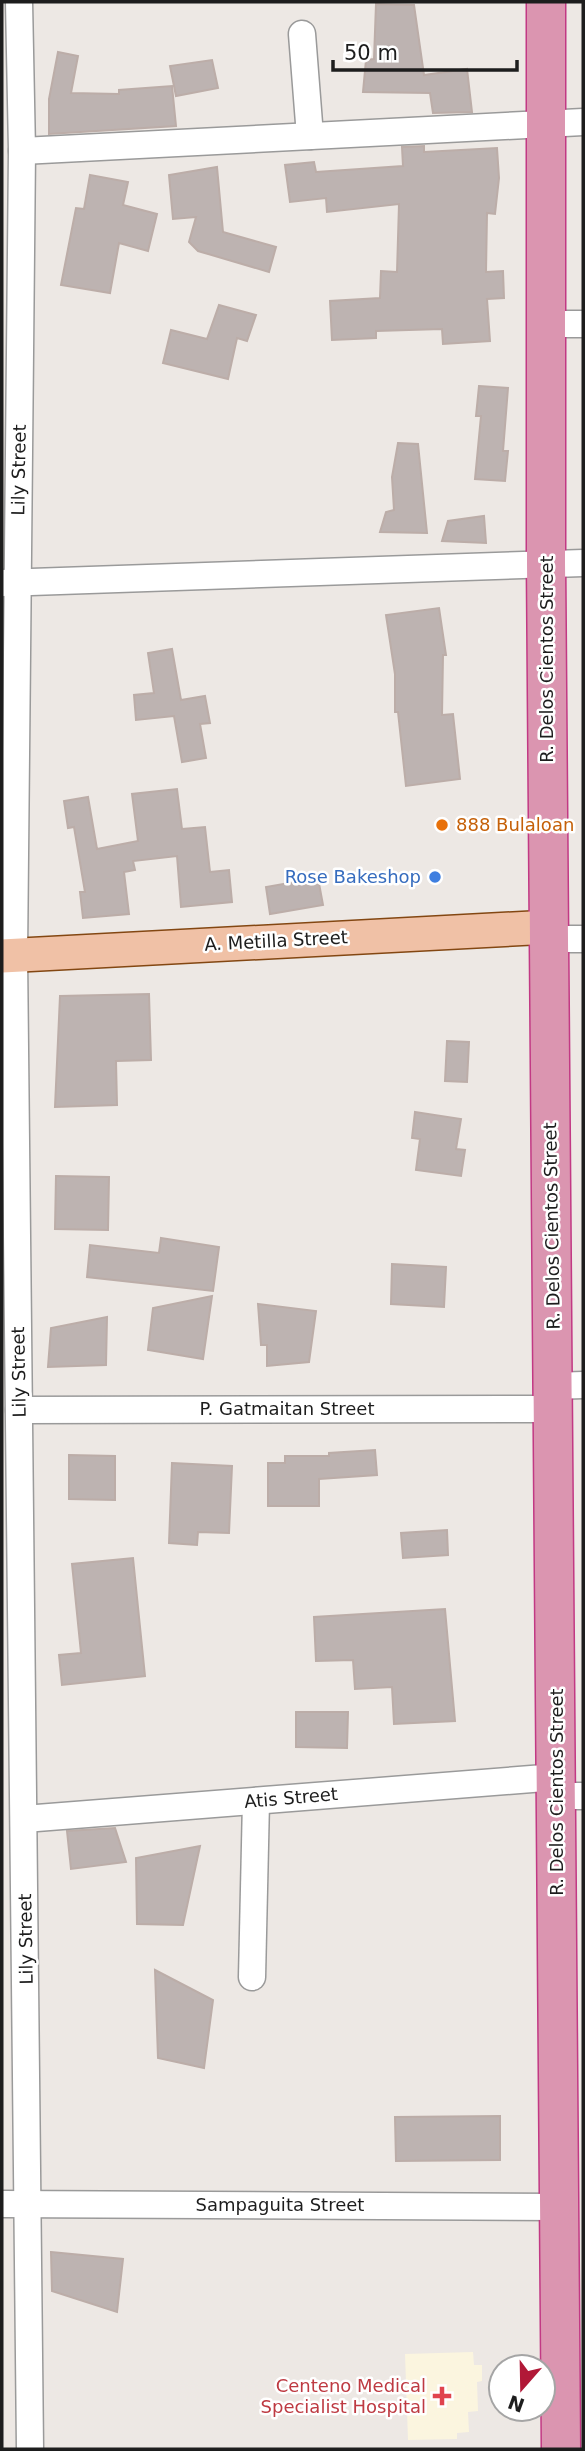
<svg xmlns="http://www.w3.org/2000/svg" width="585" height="2451" viewBox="0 0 585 2451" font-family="'DejaVu Sans',sans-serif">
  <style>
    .education { fill: #fbf5df }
    .building { fill: #bdb3b1; stroke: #bcada8; stroke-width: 2 }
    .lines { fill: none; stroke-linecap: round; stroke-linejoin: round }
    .minor-casing { stroke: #9a9a9a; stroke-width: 29 }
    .major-casing { stroke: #834712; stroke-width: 36 }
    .highway-casing { stroke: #c23984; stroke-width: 41 }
    .minor { stroke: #fff; stroke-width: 26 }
    .major { stroke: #f0c1a6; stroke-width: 33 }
    .highway { stroke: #db95b0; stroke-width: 38 }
    .food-dot { fill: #e8710a; stroke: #fff; stroke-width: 2.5 }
    .shop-dot { fill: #3f7fe0; stroke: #fff; stroke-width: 2.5 }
    .health-dot { fill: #e0444e; stroke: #fff; stroke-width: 2.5 }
    .labels { text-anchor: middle; stroke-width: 5; stroke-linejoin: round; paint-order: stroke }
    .street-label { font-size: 18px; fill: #1d1d1d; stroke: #fff }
    .food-label { font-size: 18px; fill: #c56008; stroke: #fff; text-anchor: start }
    .shop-label { font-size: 18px; fill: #366cbe; stroke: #fff; text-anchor: end }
    .health-label { font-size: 18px; fill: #be3a42; stroke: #fff; text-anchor: end }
  </style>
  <rect width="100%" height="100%" fill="#ede8e4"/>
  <polygon class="education" points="473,2352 474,2365 482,2365 482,2381 477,2382 478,2411 468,2412 469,2432 457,2433 457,2439 408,2440 405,2354"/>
  <g class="building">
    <polygon points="376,4 414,5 424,75 467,69 472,112 433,113 430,93 363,92 366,60 374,59"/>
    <polygon points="58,52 78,56 71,93 119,94 119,90 172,86 176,126 49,134 49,99"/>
    <polygon points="212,60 218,88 176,96 170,66"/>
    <polygon points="424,146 424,152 497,148 499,178 495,214 487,213 486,272 503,271 504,298 487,299 490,341 443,344 442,329 376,331 376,338 332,340 330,301 380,298 381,271 397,272 399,204 327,212 326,198 290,202 285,165 314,162 316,172 403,166 402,147"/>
    <polygon points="217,167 223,232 276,247 269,272 198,251 189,242 196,217 173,219 169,175"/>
    <polygon points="90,175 128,182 123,205 157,214 148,251 119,243 110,293 61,285 76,208 84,209"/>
    <polygon points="219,305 256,315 247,341 237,338 228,379 163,363 171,330 207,339"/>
    <polygon points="479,386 508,388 503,451 508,451 505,481 475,479 481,416 476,416"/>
    <polygon points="398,443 418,444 427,533 380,532 386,512 394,510 392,477"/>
    <polygon points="484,516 486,543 442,541 448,521"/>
    <polygon points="439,608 446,655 443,655 442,715 453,714 460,779 406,786 398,712 395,712 395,674 386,615"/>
    <polygon points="172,649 181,700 205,696 210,723 200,724 206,758 182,762 174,716 136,720 134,695 154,693 148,653"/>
    <polygon points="177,789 182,829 205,827 210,872 229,870 232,902 181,907 177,856 133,861 135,870 124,872 129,914 83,918 80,892 85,892 74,827 68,828 64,801 88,797 97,849 138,841 132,794"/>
    <polygon points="318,878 323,905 270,914 266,887"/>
    <polygon points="149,994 151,1060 116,1061 117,1105 55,1107 60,996"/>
    <polygon points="447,1041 469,1042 467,1082 445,1081"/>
    <polygon points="415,1112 461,1119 456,1149 465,1150 461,1176 416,1170 420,1139 412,1138"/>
    <polygon points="56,1176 109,1177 108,1230 55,1229"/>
    <polygon points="161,1238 219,1247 213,1291 87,1277 90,1245 159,1253"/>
    <polygon points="392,1264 446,1267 444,1307 391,1304"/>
    <polygon points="212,1296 203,1359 148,1350 153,1308"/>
    <polygon points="258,1304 316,1311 309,1362 267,1366 267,1345 261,1345"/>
    <polygon points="107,1317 106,1365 48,1367 51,1328"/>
    <polygon points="375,1450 377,1475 319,1479 319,1506 268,1506 268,1463 285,1463 285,1456 329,1456 329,1453"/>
    <polygon points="69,1455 115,1456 115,1500 69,1499"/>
    <polygon points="172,1463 232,1466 229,1533 198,1532 197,1545 169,1543"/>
    <polygon points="447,1530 448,1555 403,1558 401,1533"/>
    <polygon points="133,1558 145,1676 62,1685 59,1655 81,1653 72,1564"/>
    <polygon points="445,1609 455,1721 394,1724 392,1687 355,1689 353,1660 316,1661 314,1617"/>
    <polygon points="296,1712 348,1712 347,1748 296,1747"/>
    <polygon points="115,1828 126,1862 71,1869 67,1831"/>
    <polygon points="200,1846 183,1925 137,1924 136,1858"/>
    <polygon points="155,1970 213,2000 204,2068 158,2058"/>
    <polygon points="500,2116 500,2160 396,2161 395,2117"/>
    <polygon points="51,2252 123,2259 117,2312 52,2291"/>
  </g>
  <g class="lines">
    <defs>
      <g id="minor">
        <polyline points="19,2 22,151 14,955 30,2449"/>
        <polyline points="302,34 310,136"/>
        <polyline points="22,151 583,122"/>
        <polyline points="546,324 583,324"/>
        <polyline points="2,583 583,563"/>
        <polyline points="549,939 583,939"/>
        <polyline points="553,1386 583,1385"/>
        <polyline points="19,1410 554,1409"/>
        <polyline points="557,1796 583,1796"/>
        <polyline points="24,1819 557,1777"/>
        <polyline points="252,1977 256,1801"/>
        <polyline points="2,2204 559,2207"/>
      </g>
      <polyline id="major" points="2,956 550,927"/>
      <polyline id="highway" points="546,2 546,563 561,2449"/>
    </defs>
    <use href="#minor" class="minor-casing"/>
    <use href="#major" class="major-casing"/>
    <use href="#highway" class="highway-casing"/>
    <use href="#minor" class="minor"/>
    <use href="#major" class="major"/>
    <use href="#highway" class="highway"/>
  </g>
  <circle class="food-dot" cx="442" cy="825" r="7"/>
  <circle class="shop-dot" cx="435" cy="877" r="7"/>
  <path class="health-dot" d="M438.5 2385.5h7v7h7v7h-7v7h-7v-7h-7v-7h7z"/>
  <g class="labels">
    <g class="street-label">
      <text transform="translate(19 470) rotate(-89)" y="6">Lily Street</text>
      <text transform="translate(547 659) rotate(-90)" y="6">R. Delos Cientos Street</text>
      <text transform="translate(276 941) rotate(-3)" y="6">A. Metilla Street</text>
      <text transform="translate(552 1226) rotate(-91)" y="6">R. Delos Cientos Street</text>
      <text transform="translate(19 1372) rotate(-91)" y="6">Lily Street</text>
      <text x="287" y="1415">P. Gatmaitan Street</text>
      <text transform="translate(557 1792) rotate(-90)" y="6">R. Delos Cientos Street</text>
      <text transform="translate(291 1798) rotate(-5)" y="6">Atis Street</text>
      <text transform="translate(26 1939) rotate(-91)" y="6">Lily Street</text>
      <text x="280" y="2211">Sampaguita Street</text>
    </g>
    <g class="food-label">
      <text x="456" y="831">888 Bulaloan</text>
    </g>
    <g class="shop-label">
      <text x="421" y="883">Rose Bakeshop</text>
    </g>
    <g class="health-label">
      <text x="426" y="2392">Centeno Medical<tspan x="426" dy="21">Specialist Hospital</tspan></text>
    </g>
  </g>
  <rect width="585" height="2451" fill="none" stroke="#1d1d1d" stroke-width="7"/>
  <g transform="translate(522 2388) rotate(200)"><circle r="33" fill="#ffffff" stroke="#a5a5a5" stroke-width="2"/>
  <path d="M0-5L12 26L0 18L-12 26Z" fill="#b11837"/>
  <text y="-10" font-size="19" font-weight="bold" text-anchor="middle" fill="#1d1d1d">N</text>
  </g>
  <path d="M333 60v10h184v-10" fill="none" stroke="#1d1d1d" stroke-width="3.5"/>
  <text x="344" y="60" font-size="21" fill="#1d1d1d" stroke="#ffffff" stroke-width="5" paint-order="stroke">50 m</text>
</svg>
